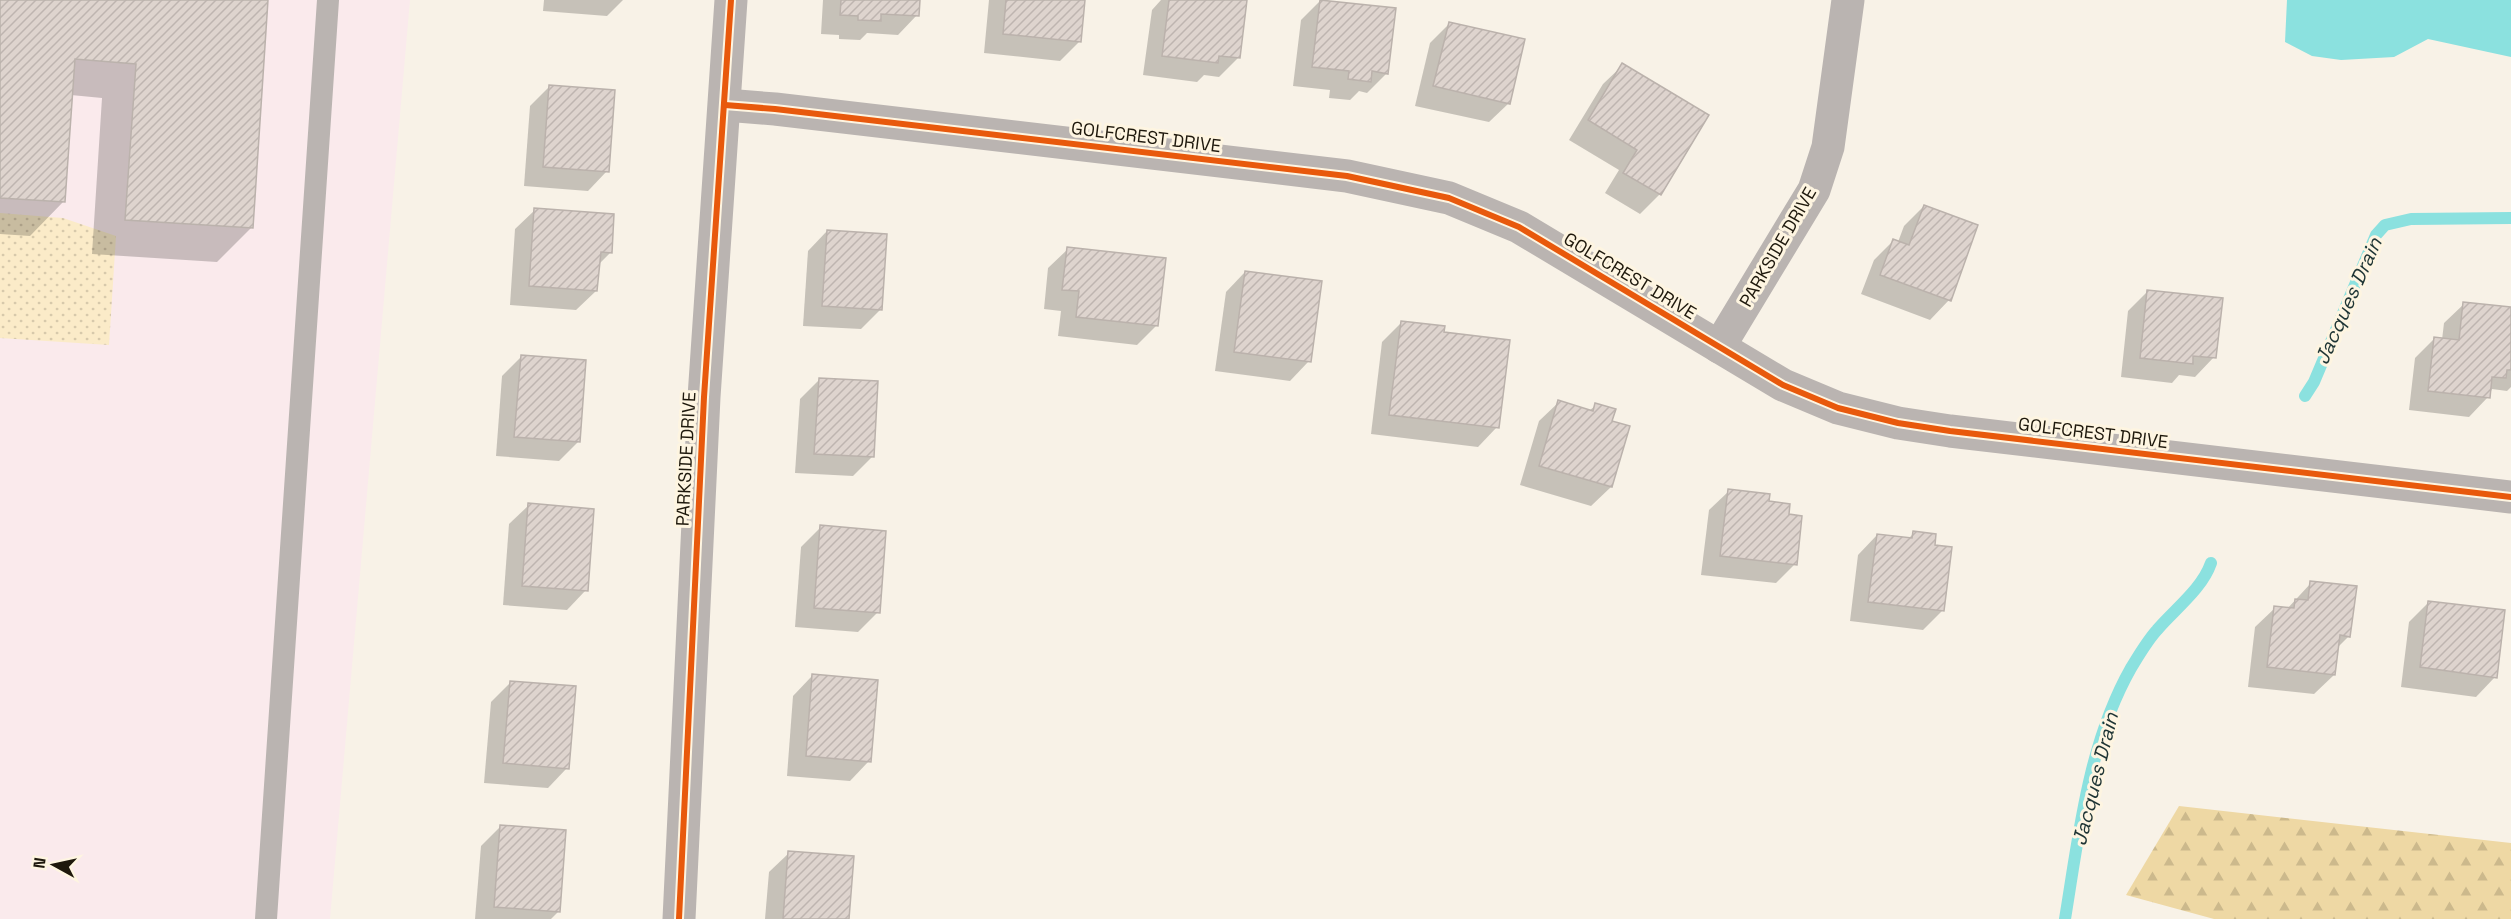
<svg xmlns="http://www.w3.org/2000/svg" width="2511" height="919" viewBox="0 0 2511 919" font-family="'Space Grotesk',sans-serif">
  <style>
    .education { fill: #faeaec }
    .forest { fill: url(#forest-firs) }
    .park { fill: url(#park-dots) }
    .water { fill: #8be1df }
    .shadow { fill: #0003 }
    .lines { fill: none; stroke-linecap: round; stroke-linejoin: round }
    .stream { stroke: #8be1df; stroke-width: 12 }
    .building { fill: url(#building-hatch); stroke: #bbb2ac; stroke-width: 1.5 }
    .service { stroke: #bab4b1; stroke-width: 22 }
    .minor { stroke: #bab4b1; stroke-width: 33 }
    .cycleway-casing { stroke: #fef5e1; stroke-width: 10 }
    .cycleway { stroke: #e8590c; stroke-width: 6 }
    .labels { text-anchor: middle; stroke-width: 6; stroke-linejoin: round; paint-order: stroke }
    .street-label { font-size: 18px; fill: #1e180c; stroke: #fef5e1 }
    .water-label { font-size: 20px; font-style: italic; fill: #1e3434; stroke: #fef5e1 }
  </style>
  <defs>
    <pattern id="forest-firs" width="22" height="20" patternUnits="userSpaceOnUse" patternTransform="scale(1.5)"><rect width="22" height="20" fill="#eed8a4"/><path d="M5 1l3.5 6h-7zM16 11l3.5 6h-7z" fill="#ccb98c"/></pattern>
    <pattern id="park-dots" width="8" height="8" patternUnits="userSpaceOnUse" patternTransform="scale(1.5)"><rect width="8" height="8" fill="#fbebc8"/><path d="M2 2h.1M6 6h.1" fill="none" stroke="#d7c9ab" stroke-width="1.8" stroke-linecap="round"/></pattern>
    <pattern id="building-hatch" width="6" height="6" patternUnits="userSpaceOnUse" patternTransform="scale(1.5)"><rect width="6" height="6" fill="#ded4ce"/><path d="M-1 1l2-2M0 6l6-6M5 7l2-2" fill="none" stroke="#beb5b0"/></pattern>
  </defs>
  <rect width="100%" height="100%" fill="#f8f2e7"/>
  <polygon class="education" points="0,0 410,0 330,919 0,919"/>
  <polygon class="forest" points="2179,806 2511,843 2511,919 2214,919 2126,895"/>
  <polygon class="park" points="0,213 63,218 116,236 109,345 0,338"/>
  <polygon class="water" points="2287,0 2511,0 2511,57 2428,39 2394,57 2341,60 2312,56 2285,42"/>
  <g class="shadow">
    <polygon points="0,0 267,0 251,228 217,262 92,254 102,98 71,95 64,201 30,236 0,234"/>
    <polygon points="544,0 623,0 607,16 543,11"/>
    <polygon points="823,0 918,0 917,15 898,35 867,33 860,40 839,39 839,35 821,34"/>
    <polygon points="989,0 1084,0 1079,42 1060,61 984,53"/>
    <polygon points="1161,0 1245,0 1239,57 1219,77 1204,75 1197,82 1143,75 1152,10"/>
    <polygon points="1320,1 1387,73 1367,93 1359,91 1350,100 1329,98 1330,90 1293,86 1301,20"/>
    <polygon points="1449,24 1509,103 1489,122 1415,106 1430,43"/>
    <polygon points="1623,65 1707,115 1660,194 1640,214 1605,193 1619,170 1569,140 1603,84"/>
    <polygon points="550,86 607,171 588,191 524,186 530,106"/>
    <polygon points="1924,206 1949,300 1930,320 1861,294 1874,260 1894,240 1898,242 1904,226"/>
    <polygon points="535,210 610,253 598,265 596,291 576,310 510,305 515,229"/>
    <polygon points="827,231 881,309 861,329 803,326 808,251"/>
    <polygon points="1068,249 1157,325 1137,345 1058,336 1061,311 1044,309 1048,268"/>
    <polygon points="1245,272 1309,361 1290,381 1215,371 1226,292"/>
    <polygon points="2148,291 2214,357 2195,377 2179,375 2172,383 2121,377 2128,311"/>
    <polygon points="2464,304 2511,308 2511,387 2507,391 2492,389 2488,397 2469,417 2409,410 2415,358 2434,339 2442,340 2444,323"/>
    <polygon points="1402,322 1443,333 1497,427 1478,447 1371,434 1382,342"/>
    <polygon points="522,356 579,441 559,461 496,456 502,376"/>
    <polygon points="820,379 872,457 853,476 795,473 800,399"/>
    <polygon points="1559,402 1589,411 1596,405 1610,422 1628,427 1611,487 1591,506 1520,485 1539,421"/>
    <polygon points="1729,491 1767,503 1787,516 1795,564 1776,583 1701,575 1709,510"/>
    <polygon points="529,505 586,590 567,610 503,605 509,524"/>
    <polygon points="821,527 878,612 858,632 795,627 801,547"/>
    <polygon points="1914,533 1933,546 1943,610 1923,630 1850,621 1858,555 1877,535 1908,539"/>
    <polygon points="2311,583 2349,636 2337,648 2334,675 2314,694 2248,687 2255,627 2275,608 2287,609"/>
    <polygon points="2429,602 2495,677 2476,697 2401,687 2409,622"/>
    <polygon points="812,676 869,761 850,781 787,776 793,696"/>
    <polygon points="510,683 567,768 548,788 484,783 491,702"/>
    <polygon points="501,826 558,912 551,919 475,919 481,846"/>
    <polygon points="789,853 848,919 765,919 769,872"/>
  </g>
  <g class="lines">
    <g class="stream">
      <polyline points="2305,396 2314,382 2376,235 2385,225 2411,219 2511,218"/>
      <path d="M2065,919C2079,834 2088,744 2131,668C2139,655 2147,641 2157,630C2175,609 2202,589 2211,563"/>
    </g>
  </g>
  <g class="building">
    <polygon points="0,0 268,0 253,228 125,220 136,64 75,59 65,202 0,198"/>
    <polygon points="841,0 920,0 919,16 881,14 881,21 858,20 858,16 840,15"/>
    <polygon points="1006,0 1085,0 1081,42 1003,34"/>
    <polygon points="1169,0 1247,0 1240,58 1219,56 1218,63 1162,56"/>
    <polygon points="1320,0 1396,8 1388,74 1372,71 1371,82 1348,79 1349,71 1312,67"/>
    <polygon points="1449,22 1525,39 1510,104 1433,86"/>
    <polygon points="1622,63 1709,115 1661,195 1623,173 1637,150 1588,120"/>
    <polygon points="549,85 615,90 609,172 543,167"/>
    <polygon points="1924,205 1978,225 1951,301 1880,275 1893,239 1909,245"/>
    <polygon points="534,208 614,214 612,253 601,252 597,291 529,286"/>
    <polygon points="827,230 887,234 882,310 822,306"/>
    <polygon points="1067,247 1166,258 1158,326 1076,317 1079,291 1062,290"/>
    <polygon points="1245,271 1322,281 1311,362 1234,352"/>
    <polygon points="2147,290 2223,298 2216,358 2193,356 2193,364 2140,358"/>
    <polygon points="2463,302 2511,307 2511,370 2507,370 2506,378 2492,377 2490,398 2428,391 2434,337 2459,340"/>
    <polygon points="1401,321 1445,326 1444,332 1510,340 1499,428 1389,415"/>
    <polygon points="521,355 586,360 580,442 514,437"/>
    <polygon points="819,378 878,381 874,457 814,454"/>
    <polygon points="1558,400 1593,411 1595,403 1616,409 1612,421 1630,426 1612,487 1539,466"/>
    <polygon points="1728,489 1770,494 1769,501 1790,504 1789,514 1802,516 1797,565 1720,556"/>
    <polygon points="528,503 594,509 588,591 522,586"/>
    <polygon points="820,525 886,531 880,613 814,608"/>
    <polygon points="1913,531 1936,534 1935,545 1952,547 1944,611 1868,602 1877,534 1912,538"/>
    <polygon points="2310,581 2357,586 2350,637 2340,635 2335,675 2267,667 2274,606 2294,608 2295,599 2308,600"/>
    <polygon points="2428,601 2505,610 2497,678 2420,667"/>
    <polygon points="812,674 878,680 871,762 806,756"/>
    <polygon points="510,681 576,686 569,769 503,763"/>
    <polygon points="500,825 566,830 560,912 494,907"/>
    <polygon points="788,851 854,856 849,919 783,919"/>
  </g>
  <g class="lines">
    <polyline class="service" points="266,919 328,0"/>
    <g class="minor">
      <polyline points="725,105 775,109 1347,176 1449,198 1519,227 1783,385 1838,408 1898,423 1950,431 2511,497"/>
      <polyline points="1719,347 1814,190 1828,147 1848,0"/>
      <polyline points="679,919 704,397 731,0"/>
    </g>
    <defs>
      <g id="cycleway">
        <polyline points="725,105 775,109 1347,176 1449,198 1519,227 1783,385 1838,408 1898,423 1950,431 2511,497"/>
        <polyline points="679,919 704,397 731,0"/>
      </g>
    </defs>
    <use href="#cycleway" class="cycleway-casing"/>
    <use href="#cycleway" class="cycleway"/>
  </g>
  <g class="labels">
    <g class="street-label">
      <text transform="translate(1146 137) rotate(7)" y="6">GOLFCREST DRIVE</text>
      <text transform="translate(1778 247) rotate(-60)" y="6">PARKSIDE DRIVE</text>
      <text transform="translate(1630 276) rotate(31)" y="6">GOLFCREST DRIVE</text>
      <text transform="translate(2093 433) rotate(7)" y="6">GOLFCREST DRIVE</text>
      <text transform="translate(686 459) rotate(-87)" y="6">PARKSIDE DRIVE</text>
    </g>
    <g class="water-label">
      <text transform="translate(2348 301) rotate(-66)" y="7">Jacques Drain</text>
      <text transform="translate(2095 779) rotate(-76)" y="7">Jacques Drain</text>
    </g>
  </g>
  <g transform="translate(54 865) rotate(278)" stroke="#fef5e1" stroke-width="4.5" paint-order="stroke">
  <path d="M0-4.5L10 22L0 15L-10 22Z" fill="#1e180c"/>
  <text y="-9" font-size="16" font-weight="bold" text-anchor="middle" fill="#1e180c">N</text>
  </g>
</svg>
